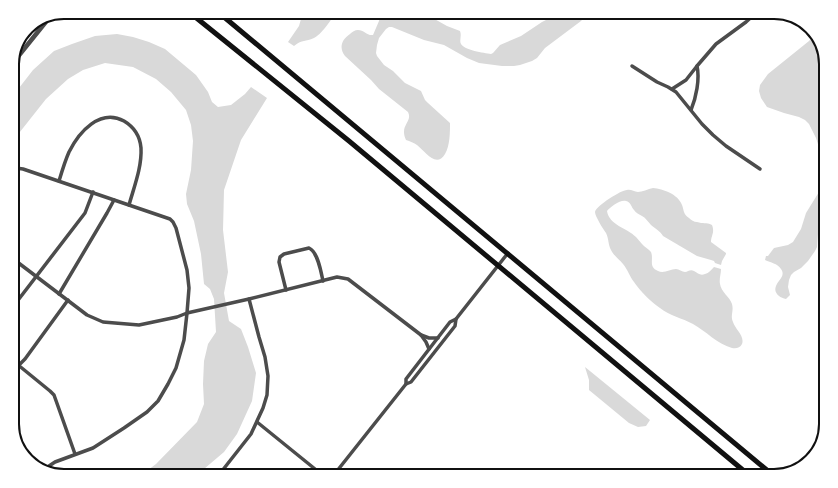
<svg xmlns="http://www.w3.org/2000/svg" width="838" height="488" viewBox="0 0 838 488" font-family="Quicksand,sans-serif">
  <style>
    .water { fill: #d9d9d9 }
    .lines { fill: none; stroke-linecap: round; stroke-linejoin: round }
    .minor { stroke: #4c4c4c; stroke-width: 3.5 }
    .tertiary { stroke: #4c4c4c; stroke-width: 4.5 }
    .secondary { stroke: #111; stroke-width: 5 }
    .rim { fill: none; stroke: #111; stroke-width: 2 }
  </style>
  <rect width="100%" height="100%" fill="#fff"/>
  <g class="water">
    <path d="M303,12H336C332,19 321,35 314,38C305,42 303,39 294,46L288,42L299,26Z"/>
    <path d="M381,12H422L447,26L460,31C462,36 459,40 461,44C464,50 484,53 491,54L493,53L500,45L521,36L542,22L562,12H589L581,21L545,48L537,58L532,61L520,65L514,66H502L479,63L467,58L444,45L424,40L392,27H389L386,29L379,38L377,45L376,53L377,56L384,65L393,71L405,83L421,91L425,100L428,103L450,123C450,132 450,146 445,154C436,169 425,151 417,145C414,143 410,141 406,140C399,125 413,122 408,112L379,89L371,80L345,56C339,48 341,40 350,34C352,32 355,30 358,30C364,30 367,36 373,35L379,21Z"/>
    <polygon points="117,34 133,37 149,42 165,49 196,75 208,92 212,102 218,107 231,105 245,94 251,87 267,98 241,140 224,190 223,230 228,272 224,293 229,321 241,329 248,347 256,373 252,401 237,434 224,452 204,469 187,476 135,476 140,476 156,464 197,422 204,404 203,384 204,361 208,344 216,332 214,299 210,289 204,284 201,254 194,221 187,204 186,194 191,170 193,141 191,125 186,110 171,92 156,79 133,67 105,63 83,70 68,79 46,99 12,142 12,97 33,70 54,51 72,44 95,36"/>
    <polygon points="813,36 819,38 826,61 826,164 824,163 816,138 809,124 805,120 799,117 784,113 767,107 761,98 759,91 760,85 768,74 809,41"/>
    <path d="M653,188C663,189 678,194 682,205C684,210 683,214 689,218C691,220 694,222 697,222C703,224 706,222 712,225C715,233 711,235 711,242L726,253V254L722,261L721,265L715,263L714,261L711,260L697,256L663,236C660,231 656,229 651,225C648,222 646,218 642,216C639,214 636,213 634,210C631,207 631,202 626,201C621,199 610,207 607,211C609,225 627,228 636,237C638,239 640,242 642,244C644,247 649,249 651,252C654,259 648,267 658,271C664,274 670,269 676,269C679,269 682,272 685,272C688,272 690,269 694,271C698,273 700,276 705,274C709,273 711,270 714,267L721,269C721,274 719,279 720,284C721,292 730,297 732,304C734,311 730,316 733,322C735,329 745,336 742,344C740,348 736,349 732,348C717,344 706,331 693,324C682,318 670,316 660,308C651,302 641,292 634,282C630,277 628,270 623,264C619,259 614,256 611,250C608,245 609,239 606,233C603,229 595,216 595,212C596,206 621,190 627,190C631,189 634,192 638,192C642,192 648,189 653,188Z"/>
    <path d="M822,191L826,195V207L818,234L817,247L815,251L808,261L801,268L794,272L791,275L789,280L788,287L790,295L786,299C780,298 773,293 776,286C778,280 786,276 781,269C777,263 771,263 765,260L766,256H768L774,248L788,245L793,242L801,229L806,213L819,192Z"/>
    <polygon points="585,367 650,420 646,426 638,427 629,423 589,390 589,380"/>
  </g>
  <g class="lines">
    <g class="minor">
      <polyline points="632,66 657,82 668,87 676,92 702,124 713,135 726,146 760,169"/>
      <polyline points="672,89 686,80 697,66"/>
      <path d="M691,110C696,98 700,79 697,66L716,44L746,22L757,12"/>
      <polyline points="12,169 16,168 23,169 170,219 173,222 176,228 187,270 189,288 187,313 184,340 176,368 168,384 158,401 147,412 124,428 93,448 55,462 43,470"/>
      <path d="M59,181C62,171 65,161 69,152C79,132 100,108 124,121C134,127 140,136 141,148C142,167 134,187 129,205"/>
      <polyline points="12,258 87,315 103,322 139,325 177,317 187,313 249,299 337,277 348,279 421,335 426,342 429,349"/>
      <path d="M286,290L279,262L280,257L284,254L309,248C318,252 321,272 323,281"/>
      <polyline points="59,294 107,213 114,200"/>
      <polyline points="12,308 85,213 93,192"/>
      <polyline points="421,335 429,338 438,338"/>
      <polyline points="12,360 50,391 54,395 75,454"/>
      <polyline points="19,365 25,359 68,300"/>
      <polyline points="406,384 406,379 450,322 456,319 508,253"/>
      <polyline points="257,422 315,469"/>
      <polyline points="218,476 251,434 263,408 267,395 268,376 265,357 259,337 249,299"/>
      <polyline points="333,476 406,384 411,382 455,326 456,319"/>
    </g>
    <polyline class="tertiary" points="12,64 49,18"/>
    <g class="secondary">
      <polyline points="189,12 349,141 750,476"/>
      <polyline points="218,12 774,476"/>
    </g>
  </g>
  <path d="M0 0H838V488H0ZM64 19H774A45 45 0 0 1 819 64V424A45 45 0 0 1 774 469H64A45 45 0 0 1 19 424V64A45 45 0 0 1 64 19Z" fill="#fff" fill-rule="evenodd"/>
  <path class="rim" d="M64 19H774A45 45 0 0 1 819 64V424A45 45 0 0 1 774 469H64A45 45 0 0 1 19 424V64A45 45 0 0 1 64 19Z"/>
</svg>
